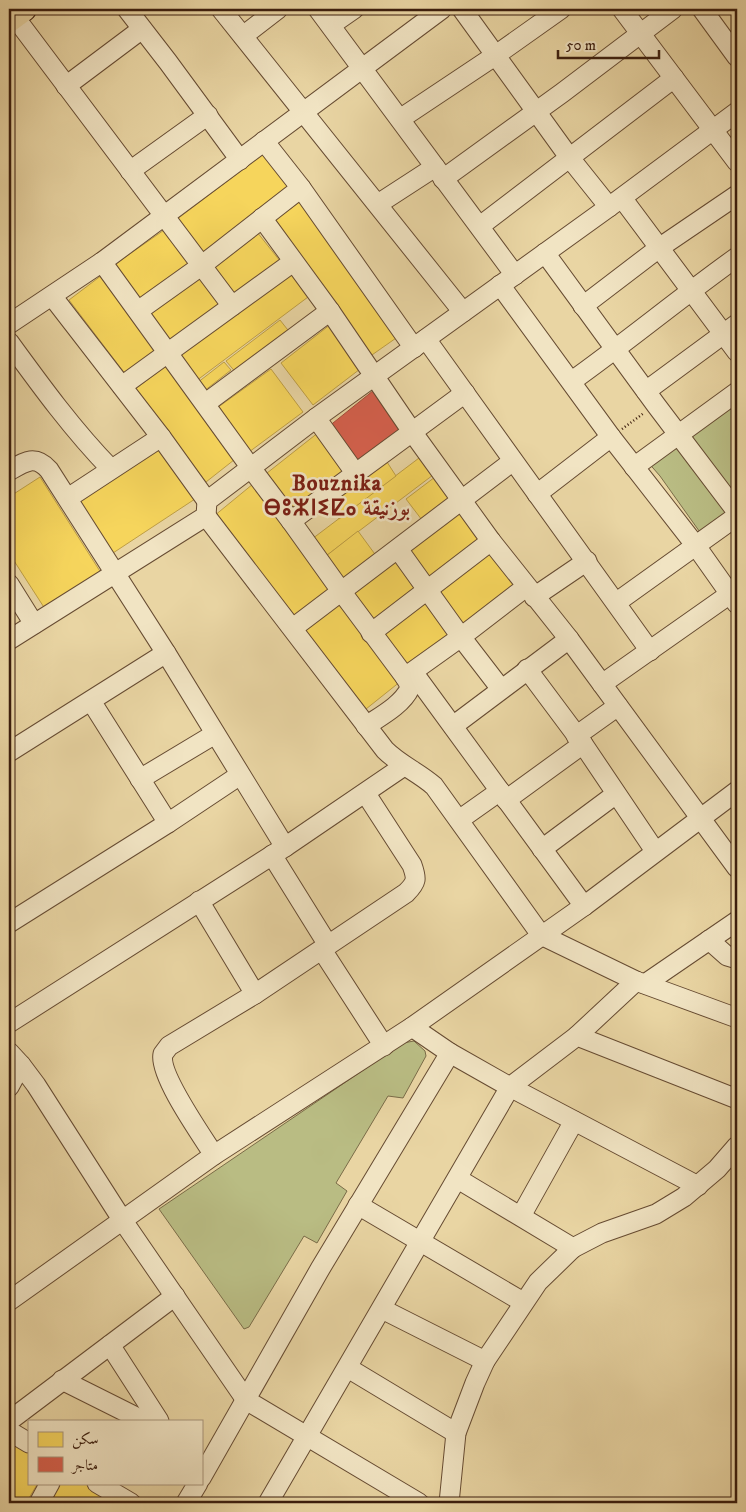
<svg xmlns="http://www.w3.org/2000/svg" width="746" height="1512" viewBox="0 0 746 1512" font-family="'IM FELL DW Pica',Amiri,'Noto Sans Tifinagh',serif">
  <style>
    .garden { fill: #b9bc83; stroke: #7a6c48 }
    .homes { fill: #f6d55c; stroke: #be9e44 }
    .shops { fill: #d6604d; stroke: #a84c3a }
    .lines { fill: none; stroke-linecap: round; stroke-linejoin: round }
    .minor-casing { stroke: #664b32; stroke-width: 21 }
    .major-casing { stroke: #3b1d0d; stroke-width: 26 }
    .path { stroke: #3b1d0d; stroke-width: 2.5; stroke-dasharray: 1 2.5; stroke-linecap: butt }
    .minor { stroke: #f1e4c3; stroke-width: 19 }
    .major { stroke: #e9d5a3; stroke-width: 24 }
    .labels { text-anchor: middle; stroke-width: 5; stroke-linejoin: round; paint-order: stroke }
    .district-label { font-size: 22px; font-weight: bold; letter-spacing: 1px; fill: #7a1f14; stroke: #f1e4c3 }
  </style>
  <rect width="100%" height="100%" fill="#e9d5a3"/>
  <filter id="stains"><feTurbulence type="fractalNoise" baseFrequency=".004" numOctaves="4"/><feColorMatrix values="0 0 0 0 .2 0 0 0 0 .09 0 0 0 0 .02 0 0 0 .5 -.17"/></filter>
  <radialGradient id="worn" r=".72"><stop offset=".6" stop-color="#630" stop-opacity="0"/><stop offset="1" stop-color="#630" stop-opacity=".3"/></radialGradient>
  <g class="garden">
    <polygon points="737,392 737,509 702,535 660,476 646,460"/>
    <polygon points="414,1041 425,1051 426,1056 403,1098 388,1096 336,1183 347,1191 317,1243 304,1236 249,1327 244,1329 159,1209 403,1043"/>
  </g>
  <g class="homes">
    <polygon points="263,154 292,192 205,258 176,220"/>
    <polygon points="301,201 399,336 369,357 272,222"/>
    <polygon points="167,228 194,266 138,306 111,267"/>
    <polygon points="257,232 280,261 234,296 212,267"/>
    <polygon points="289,271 308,297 196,381 177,355"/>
    <polygon points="199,274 221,305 169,343 146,312"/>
    <polygon points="102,275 159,350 126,375 69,300"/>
    <polygon points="280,320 291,334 238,375 226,361"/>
    <polygon points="331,324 364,366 313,405 281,363"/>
    <polygon points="224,362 231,370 204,391 197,383"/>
    <polygon points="167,365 239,456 206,482 134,390"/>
    <polygon points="271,369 303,412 249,452 217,408"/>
    <polygon points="319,432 350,472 293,517 262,477"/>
    <polygon points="162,442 198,497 113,553 77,498"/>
    <polygon points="423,455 437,472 326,556 312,539"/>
    <polygon points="387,462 396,476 339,519 329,505"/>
    <polygon points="439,474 458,498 425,524 406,499"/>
    <polygon points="40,477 103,576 47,612 9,553 9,497"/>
    <polygon points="253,484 335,586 296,617 214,516"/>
    <polygon points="461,509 485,542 428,582 404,549"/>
    <polygon points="358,531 377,557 345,581 326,556"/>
    <polygon points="493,548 520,586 463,626 437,589"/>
    <polygon points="395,557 419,589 373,625 349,593"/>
    <polygon points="335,600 401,681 366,709 301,628"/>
    <polygon points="426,603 450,635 407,666 384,634"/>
    <polygon points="9,1438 29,1450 29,1483 38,1483 26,1503 9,1503"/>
    <polygon points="58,1483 93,1483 127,1503 46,1503"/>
  </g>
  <polygon class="shops" points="374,390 406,430 360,467 328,427"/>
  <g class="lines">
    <defs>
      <g id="minor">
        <polyline points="127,9 168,62 240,160"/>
        <polyline points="221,9 463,312"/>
        <polyline points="318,9 515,275"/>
        <polyline points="462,9 569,157 609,207"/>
        <polyline points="622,9 737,162"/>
        <polyline points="702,9 737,57"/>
        <polyline points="14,16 232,306"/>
        <polyline points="331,25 354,9"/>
        <polyline points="243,36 278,9"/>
        <polyline points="66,86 142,29"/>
        <polyline points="400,119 496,55 561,9"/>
        <polyline points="264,141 301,188 414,348"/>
        <polyline points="130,171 208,115"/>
        <polyline points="443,179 562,93 673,9"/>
        <polyline points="622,198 737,352"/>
        <polyline points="378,204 435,167"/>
        <polyline points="262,218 330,311 413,433 491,541 569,639 737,868"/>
        <polyline points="480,226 674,78"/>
        <polyline points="545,253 656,405 737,512"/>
        <polyline points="102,262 251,468 291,521 341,591 405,677"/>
        <polyline points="500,285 611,437 696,546 737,604"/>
        <polyline points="52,296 161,437 207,501"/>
        <polyline points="583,306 659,248 737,195"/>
        <polyline points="138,311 201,266 301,188"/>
        <polyline points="9,324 102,262 442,9"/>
        <polyline points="426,339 650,651"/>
        <path d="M9,342C41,386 73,430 111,469"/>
        <path d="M572,381C628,341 681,297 737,257"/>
        <polyline points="122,386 293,262"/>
        <polyline points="646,391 737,324"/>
        <polyline points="206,403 330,311"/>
        <polyline points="316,418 356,474"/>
        <polyline points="634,467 737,392"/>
        <path d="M9,471C24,462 35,454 49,470L166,653L285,847"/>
        <polyline points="537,494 611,437"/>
        <polyline points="68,498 161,437"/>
        <path d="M206,516L385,750C400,765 418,772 434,786L541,935L636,981L737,1018"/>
        <polyline points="291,521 465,393"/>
        <polyline points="398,549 461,637 501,689"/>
        <polyline points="9,584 34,624"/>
        <polyline points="534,597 587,561"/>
        <polyline points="617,602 737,516"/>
        <polyline points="293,628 513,461"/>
        <polyline points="371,633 491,541"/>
        <polyline points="9,640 206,516 207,501 316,418 609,207 737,112"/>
        <polyline points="527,669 583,744 655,851"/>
        <polyline points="413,672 584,906"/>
        <polyline points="602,684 730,594"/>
        <polyline points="91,701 168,823"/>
        <path d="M366,726C381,716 402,705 410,688L408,682L405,677L461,637L526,587"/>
        <polyline points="453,726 569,639"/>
        <polyline points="576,736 618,706"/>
        <polyline points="9,752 166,653"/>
        <polyline points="140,779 215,734"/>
        <polyline points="506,800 583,744"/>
        <polyline points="459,820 500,791"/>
        <polyline points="542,849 616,794"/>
        <polyline points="272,855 328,945"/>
        <polyline points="199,901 255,994"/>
        <polyline points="9,923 168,823 240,775"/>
        <polyline points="709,940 727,956 737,959"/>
        <polyline points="322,950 384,1046"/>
        <polyline points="645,984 737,921"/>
        <polyline points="9,1023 285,847 404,766"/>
        <polyline points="577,1036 636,981"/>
        <polyline points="9,1052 21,1065 36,1085 123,1221 246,1400 419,1503"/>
        <polyline points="450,1053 510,1087 698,1186"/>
        <polyline points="9,1087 21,1065"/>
        <path d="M214,1155C202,1136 158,1074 163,1054L169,1046L255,994L406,893C417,882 417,879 412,865L366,794"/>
        <polyline points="458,1179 573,1248"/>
        <polyline points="358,1205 523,1302"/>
        <polyline points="521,1216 574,1121"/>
        <polyline points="9,1301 214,1155 412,1027 584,906 737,791"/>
        <polyline points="382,1309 485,1361"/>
        <polyline points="110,1345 159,1421"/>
        <polyline points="348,1368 456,1433"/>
        <polyline points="62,1380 144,1421"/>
        <polyline points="9,1421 175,1296"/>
        <polyline points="9,1431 29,1443"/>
        <polyline points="201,1478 320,1269 450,1053 412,1027"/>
        <polyline points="97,1483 131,1503"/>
        <polyline points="39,1503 50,1483"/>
        <polyline points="186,1503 198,1483"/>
        <polyline points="268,1503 510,1087 577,1036 737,1099"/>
        <polyline points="449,1503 456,1433 475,1383 485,1361 538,1282 573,1248 602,1233 656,1214 684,1197 717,1169 737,1146"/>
      </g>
      <polyline id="major" points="9,20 24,9"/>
    </defs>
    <use href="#minor" class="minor-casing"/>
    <use href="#major" class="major-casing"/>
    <polyline class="path" points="622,429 644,413"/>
    <use href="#minor" class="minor"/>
    <use href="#major" class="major"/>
  </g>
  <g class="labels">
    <g class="district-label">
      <text x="337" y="490">Bouznika<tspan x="337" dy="25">ⴱⵓⵣⵏⵉⵇⴰ بوزنيقة</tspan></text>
    </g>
  </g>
  <rect width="746" height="1512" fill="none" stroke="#e9d5a3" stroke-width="30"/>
  <rect x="10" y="10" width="726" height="1492" fill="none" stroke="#3b1d0d" stroke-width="2.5"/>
  <rect x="15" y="15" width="716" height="1482" fill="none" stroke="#3b1d0d"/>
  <rect x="28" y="1420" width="175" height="65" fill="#f1e4c3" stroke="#a8947a"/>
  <rect x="38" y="1432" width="25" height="15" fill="#f6d55c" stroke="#a8947a"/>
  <text x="72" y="1444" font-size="15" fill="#3b1d0d">سكن</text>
  <rect x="38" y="1457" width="25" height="15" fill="#d6604d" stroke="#a8947a"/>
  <text x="72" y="1470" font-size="15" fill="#3b1d0d">متاجر</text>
  <path d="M558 50v8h101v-8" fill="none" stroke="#3b1d0d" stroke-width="2.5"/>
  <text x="566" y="50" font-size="15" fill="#3b1d0d" stroke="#f1e4c3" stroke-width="4" paint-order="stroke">50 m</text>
  <rect width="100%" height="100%" filter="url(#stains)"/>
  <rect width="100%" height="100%" fill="url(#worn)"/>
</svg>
